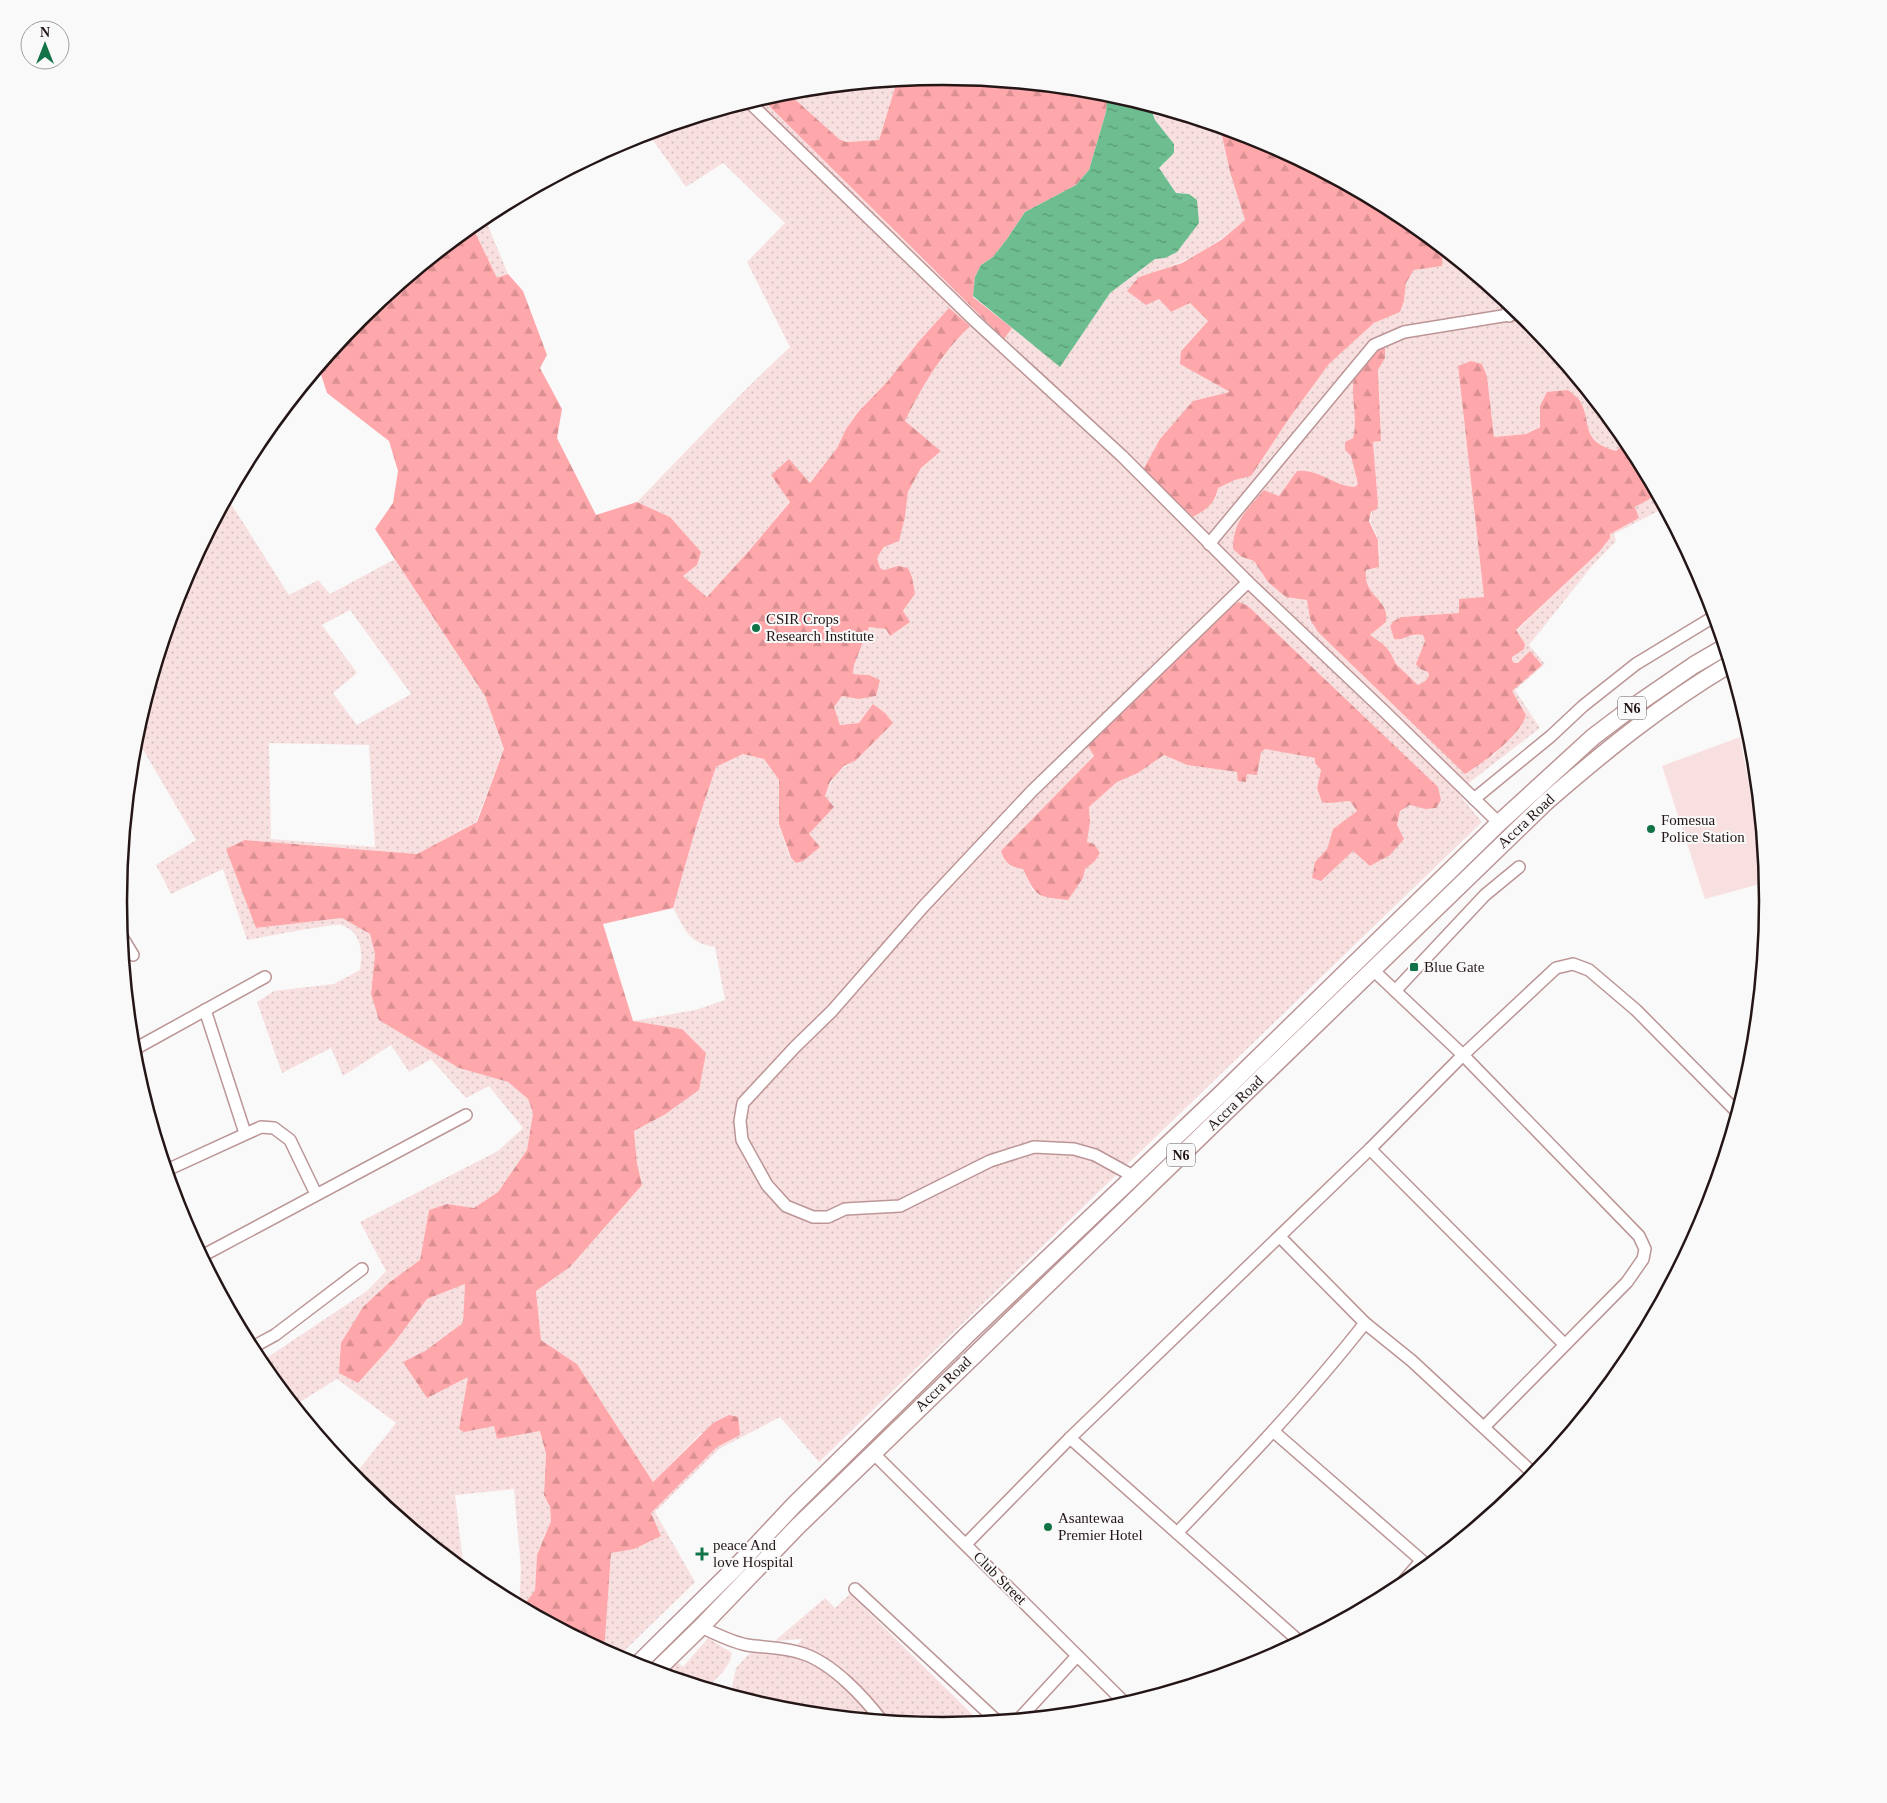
<svg xmlns="http://www.w3.org/2000/svg" width="1887" height="1803" viewBox="0 0 1887 1803" font-family="Georgia,serif">
  <style>
    .grass { fill: url(#grass-dots); fill-rule: evenodd }
    .forest { fill: url(#forest-firs) }
    .pitch { fill: #f9e0e0 }
    .water { fill: url(#water-ripples) }
    .lines { fill: none; stroke-linecap: round; stroke-linejoin: round }
    .minor-casing { stroke: #bc9596; stroke-width: 14 }
    .highway-casing { stroke: #bc9596; stroke-width: 19 }
    .minor { stroke: #fff; stroke-width: 11 }
    .highway { stroke: #fff; stroke-width: 16 }
    .poi-dot { fill: #127248; stroke: #f9f9f9; stroke-width: 2 }
    .labels { text-anchor: middle; stroke-width: 4; stroke-linejoin: round; paint-order: stroke }
    .shield { fill: #f9f9f9; stroke: #645a5a; stroke-width: 1 }
    .shield-label { font-size: 14px; font-weight: bold; fill: #241616 }
    .poi-label { font-size: 15px; fill: #241616; stroke: #f9f9f9; text-anchor: start }
    .street-label { font-size: 15px; fill: #241616; stroke: #f9f9f9 }
    .rim { fill: none; stroke: #241616; stroke-width: 2.5 }
  </style>
  <defs>
    <pattern id="grass-dots" width="8" height="8" patternUnits="userSpaceOnUse" patternTransform="scale(1.25)"><rect width="8" height="8" fill="#f9e0e0"/><path d="M2 2h.1M6 6h.1" fill="none" stroke="#d5bfbf" stroke-width="1.8" stroke-linecap="round"/></pattern>
    <pattern id="forest-firs" width="22" height="20" patternUnits="userSpaceOnUse" patternTransform="scale(1.25)"><rect width="22" height="20" fill="#ffa8ab"/><path d="M5 1l3.5 6h-7zM16 11l3.5 6h-7z" fill="#da9092"/></pattern>
    <pattern id="water-ripples" width="26" height="14" patternUnits="userSpaceOnUse" patternTransform="scale(1.25)"><rect width="26" height="14" fill="#6dbd90"/><path d="M2 4q2-2 4 0t4 0M15 11q2-2 4 0t4 0" fill="none" stroke="#599975"/></pattern>
  </defs>
  <rect width="100%" height="100%" fill="#f9f9f9"/>
  <g class="grass">
    <polygon points="897,81 879,140 846,142 839,139 787,92"/>
    <path d="M765,97L763,100L1003,338L1012,328L1060,366L1110,293L1155,259L1165,258L1189,194L1176,193L1159,168L1174,153V144L1155,120L1150,106L1220,127L1230,172L1245,220C1211,249 1182,265 1139,277L1171,312L1190,303L1208,321L1181,350L1231,393L1215,500L1218,488L1235,480L1251,476L1288,420L1329,364L1374,323L1400,312L1404,301L1406,283L1414,270L1442,266L1443,249L1527,318L1628,441L1616,451L1605,448L1588,434L1586,420L1540,406V426L1526,434L1494,437L1487,376L1482,364L1458,366L1484,597L1460,613L1401,617L1390,626L1394,639C1405,641 1411,633 1423,635L1425,641L1420,669L1428,672L1429,676L1425,681L1418,685L1396,664L1390,652L1383,644L1369,635L1377,629L1382,603C1371,593 1364,586 1366,570L1379,567C1379,558 1380,547 1378,539C1372,521 1364,521 1378,503L1373,442L1381,441L1378,370L1385,358L1357,370L1353,387L1356,428L1353,438L1345,450L1351,456L1358,484L1355,488C1334,486 1318,468 1297,471L1242,557L1254,561L1268,582L1307,600L1310,619L1493,756L1526,715L1512,691L1524,658L1518,663H1514L1512,660V657L1525,644L1516,631L1599,552L1610,534L1639,518L1635,507L1657,495L1664,508L1614,534L1616,541L1592,566L1529,645L1545,664L1515,690L1540,728L1457,792L1482,822L819,1462L780,1417L719,1449L655,1512L695,1582L617,1658L600,1649L605,1640L611,1553L634,1548L661,1536L651,1513L717,1447L739,1435L701,1433L653,1482L577,1364L541,1340L536,1291L570,1267L642,1185L637,1163L634,1131L664,1115L682,1029L633,1021L695,1010L725,1000L715,947C688,943 685,929 673,908L697,824L716,767L743,754L764,759L779,780V824L790,858L796,863L809,834L834,807L825,796C831,780 839,768 855,761L859,723L840,725L833,707L842,696L858,699L869,675L853,674L854,665L869,627L886,629L903,612L915,594L898,566L884,570L880,568L877,558L905,517L908,492L921,468L941,451L905,421C922,386 942,354 970,326L949,309L920,340L887,382L859,411L846,429L837,448L810,483L771,475L790,501L748,552L708,597L683,576L697,565L670,517L637,502L745,390L790,347L747,262L785,223L723,163L686,187L648,133ZM1248,606L1425,809L1410,805L1400,811L1397,825L1353,851L1315,862L1327,849L1333,829L1357,811L1351,801H1342L1329,804L1317,788L1321,770L1315,763V758L1265,749L1261,753L1257,774H1247L1246,782L1238,772L1187,765L1164,755L1138,773L1117,782L1089,807L1090,823L1087,842L1094,862L1084,869L1083,878L1033,891L1023,869L1052,800L1094,756L1088,746Z"/>
    <polygon points="484,216 508,274 497,279 472,226"/>
    <path d="M228,499L289,595L318,580L330,594L395,559L485,696L504,749L476,822L417,854L245,840L256,928L342,918L370,934L375,954L371,994L459,1068L508,1082L528,1099L533,1113L527,1150L498,1192L474,1208L447,1204L429,1210L420,1260L390,1282L358,1383L394,1343L427,1299L465,1284L464,1323L425,1351L404,1362L468,1376L465,1399L494,1426L498,1439L540,1431L546,1454L544,1495L550,1507L551,1521L537,1555L535,1590L522,1608L519,1606L521,1569L514,1489L455,1495L464,1570L360,1485L353,1477L396,1423L337,1379L295,1405L259,1361L265,1359L367,1291L386,1271L360,1222L498,1151L523,1128L489,1086L466,1098L431,1059L409,1072L391,1045L343,1076L331,1048L282,1073L257,1002L274,991L334,984L360,970C363,952 362,932 341,925C334,923 260,938 247,940L223,869L171,894L156,865L196,840L135,736L181,585ZM350,610L411,694L357,725L333,693L357,673L322,625ZM269,743L369,745L375,847L271,839Z"/>
    <polygon points="850,1594 981,1723 943,1727 782,1711 728,1694 731,1692 736,1668 750,1653 788,1656 802,1639 775,1641 825,1598 835,1608"/>
    <path d="M708,1638L732,1653C730,1667 717,1679 706,1688L659,1673L673,1659L683,1667Z"/>
  </g>
  <g class="forest">
    <polygon points="944,76 1108,93 1106,112 1089,170 1076,185 1025,212 1007,239 993,257 981,265 975,277 973,297 1012,328 1004,339 763,100 765,97 787,92 839,139 846,142 879,140 897,81"/>
    <path d="M1220,127L1260,139L1402,215L1443,249L1442,266L1414,270L1406,283L1404,301L1400,312L1374,323L1329,364L1288,420L1251,476L1235,480L1218,488C1214,505 1208,508 1193,517L1143,470L1160,439L1193,401L1230,392L1180,364L1181,351L1208,321L1190,303L1171,312L1159,299L1146,305L1127,291L1139,277L1182,263L1221,240L1245,220L1230,172Z"/>
    <path d="M472,226L497,278L508,274L523,291L547,355L540,368L562,409L557,438L596,515L637,502L670,517L701,552L697,565L683,576L707,597L748,552L790,502L771,475L789,459L810,483L837,448L846,429L859,411L887,382L920,340L949,308L970,326C942,353 922,386 905,421L941,451L921,468L908,492L905,517L899,541L884,547L877,558L880,568L884,570L898,566L908,568L912,577L915,594L903,611L910,622L890,636L886,629L869,627L854,665L853,674L869,675L880,680L876,696L858,699L842,696L834,707L840,725L859,723L873,704L885,713L893,723L855,761L844,766L830,782L825,796L834,807L809,834L820,847L803,861L796,863L791,858L779,824V780L764,759L743,754L716,767L697,824L673,908L603,924L633,1021L682,1029L706,1053L699,1090L664,1115L634,1131L637,1163L642,1185L570,1267L536,1291L541,1340L577,1364L653,1482L713,1423L729,1415L738,1417L740,1435L717,1447L651,1513L661,1536L634,1549L611,1553L605,1640L600,1649L522,1608L535,1590L537,1555L551,1521L550,1507L544,1495L546,1454L540,1431L497,1439L494,1426L464,1432L459,1429L468,1377L427,1398L403,1362L425,1351L463,1323L465,1284L427,1299L394,1343L358,1383L339,1373L341,1343L363,1307L390,1282L420,1260L429,1210L447,1204L474,1208L498,1192L527,1150L533,1113L528,1099L508,1082L459,1068L379,1020L371,994L375,954L370,934L342,918L256,928L226,849L245,840L417,854L477,822L504,749L485,696L375,529L393,503L398,471L389,441L327,393L319,368L360,318Z"/>
    <path d="M1380,346L1385,347V358L1378,370L1381,441L1373,442L1378,503L1377,509L1371,512L1369,521L1378,540L1379,567L1366,570C1363,598 1390,598 1386,622L1370,635L1383,644L1390,652L1396,664L1418,685L1425,681L1429,676L1428,672L1420,669L1416,664L1425,641L1423,635C1410,632 1405,641 1394,639L1390,626L1394,621L1401,617L1459,613V599L1484,597L1458,366L1471,361L1482,364L1487,376L1494,437L1526,434L1540,427V406L1547,392L1568,390C1572,393 1577,397 1580,401C1593,425 1579,440 1616,451L1628,441L1657,495L1635,507L1639,518L1610,534V538L1599,552L1516,630L1525,644L1524,649L1512,657V660L1514,663H1518L1530,651L1542,665L1512,691L1526,715C1520,736 1484,762 1465,774L1318,632L1310,619L1307,600L1286,597L1268,582L1254,561L1242,557L1233,549C1233,521 1247,510 1264,490L1279,496L1297,471C1318,468 1334,486 1355,487L1358,484L1351,456L1345,450V442L1353,438C1359,416 1348,393 1356,372C1360,362 1373,353 1380,346Z"/>
    <path d="M1239,602L1248,606L1438,787L1441,800L1436,808L1425,809L1410,805L1400,811L1397,825L1404,839L1390,855L1370,866L1353,851L1321,881L1312,878L1315,862L1327,849L1333,829L1357,811L1350,801C1340,801 1331,805 1322,802L1317,788L1321,770L1315,763V758L1265,749L1261,753L1257,775L1247,774L1246,782L1238,781L1237,772L1187,765L1164,755L1138,773L1117,782L1089,807L1090,823L1087,842L1094,844L1100,853L1094,862L1085,869L1083,878L1068,900C1037,896 1037,899 1023,869C1010,867 1005,863 1001,851L1094,756L1088,746L1090,741L1231,606Z"/>
  </g>
  <polygon class="pitch" points="1740,737 1767,882 1705,899 1662,766"/>
  <polygon class="water" points="1108,93 1150,106 1155,120 1174,144 1174,153 1159,168 1176,193 1189,194 1197,200 1199,223 1177,252 1165,258 1155,259 1110,293 1060,367 973,296 975,277 981,265 993,257 1007,239 1025,212 1076,185 1089,170 1106,112"/>
  <g class="lines">
    <defs>
      <g id="minor">
        <polyline points="749,102 974,320 1122,456 1248,582 1384,711 1499,823"/>
        <polyline points="1507,302 1509,316"/>
        <polyline points="1209,544 1374,345 1404,332 1521,313"/>
        <polyline points="1474,799 1551,736 1583,706 1636,664 1715,616"/>
        <polyline points="122,937 133,955"/>
        <polyline points="1372,969 1463,1055 1639,1236 1645,1249 1643,1259 1627,1282 1484,1427"/>
        <polyline points="1395,991 1485,895 1519,867"/>
        <polyline points="205,1010 245,1133"/>
        <polyline points="133,1050 265,977"/>
        <polyline points="1370,1149 1564,1344"/>
        <polyline points="167,1170 261,1127 274,1128 290,1140 316,1194"/>
        <polyline points="1133,1176 1095,1155 1074,1149 1034,1147 990,1161 900,1206 845,1209 828,1217 813,1217 786,1206 767,1185 742,1140 740,1121 743,1103 795,1047 832,1011 923,907 1032,791 1248,582"/>
        <polyline points="1280,1237 1365,1323 1412,1361 1535,1475"/>
        <polyline points="202,1256 466,1115"/>
        <polyline points="251,1348 275,1335 362,1269"/>
        <polyline points="1273,1431 1428,1566"/>
        <polyline points="1070,1438 1300,1642"/>
        <polyline points="873,1453 1126,1704"/>
        <path d="M1177,1533C1242,1465 1307,1397 1365,1323"/>
        <polyline points="966,1544 1070,1438 1370,1149 1463,1055 1556,968 1573,964 1589,970 1636,1010 1738,1113"/>
        <polyline points="855,1589 997,1721"/>
        <polyline points="1395,1591 1421,1561"/>
        <path d="M701,1627C716,1634 731,1642 747,1645C766,1648 786,1647 804,1654C833,1664 864,1697 882,1721"/>
        <polyline points="1019,1719 1077,1656"/>
      </g>
      <g id="highway">
        <polyline points="636,1666 735,1568 794,1505 968,1334 1223,1092 1499,823 1593,737 1630,709 1694,665 1725,647"/>
        <path d="M655,1672L701,1627L797,1527L1546,802C1606,750 1661,705 1730,664"/>
      </g>
    </defs>
    <use href="#minor" class="minor-casing"/>
    <use href="#highway" class="highway-casing"/>
    <use href="#minor" class="minor"/>
    <use href="#highway" class="highway"/>
  </g>
  <g class="poi-dot">
    <circle cx="756" cy="628" r="5"/>
    <circle cx="1651" cy="829" r="5"/>
    <rect x="1409" y="962" width="10" height="10" rx="2.5"/>
    <circle cx="1048" cy="1527" r="5"/>
    <path d="M699.5 1546.5h5v5h5v5h-5v5h-5v-5h-5v-5h5z"/>
  </g>
  <g class="labels">
    <g class="shield">
      <rect x="1618" y="696.5" width="28" height="23" rx="4"/>
      <rect x="1167" y="1143.5" width="28" height="23" rx="4"/>
    </g>
    <g class="shield-label">
      <text x="1632" y="713">N6</text>
      <text x="1181" y="1160">N6</text>
    </g>
    <g class="poi-label">
      <text x="766" y="624">CSIR Crops<tspan x="766" dy="17">Research Institute</tspan></text>
      <text x="1661" y="825">Fomesua<tspan x="1661" dy="17">Police Station</tspan></text>
      <text x="1424" y="972">Blue Gate</text>
      <text x="1058" y="1523">Asantewaa<tspan x="1058" dy="17">Premier Hotel</tspan></text>
      <text x="713" y="1550">peace And<tspan x="713" dy="17">love Hospital</tspan></text>
    </g>
    <g class="street-label">
      <text transform="translate(1526 821) rotate(-43)" y="5">Accra Road</text>
      <text transform="translate(1235 1103) rotate(-44)" y="5">Accra Road</text>
      <text transform="translate(943 1384) rotate(-44)" y="5">Accra Road</text>
      <text transform="translate(1000 1578) rotate(45)" y="5">Club Street</text>
    </g>
  </g>
  <path d="M0 0H1887V1803H0ZM127 901a816 816 0 1 1 1632 0a816 816 0 1 1-1632 0Z" fill="#f9f9f9" fill-rule="evenodd"/>
  <path class="rim" d="M127 901a816 816 0 1 1 1632 0a816 816 0 1 1-1632 0Z"/>
  <g transform="translate(45 45)"><circle r="24" fill="#f9f9f9" stroke="#a49e9e"/>
  <path d="M0-4L9 19L0 12L-9 19Z" fill="#127248"/>
  <text y="-8" font-size="14" font-weight="bold" text-anchor="middle" fill="#241616">N</text>
  </g>
</svg>
